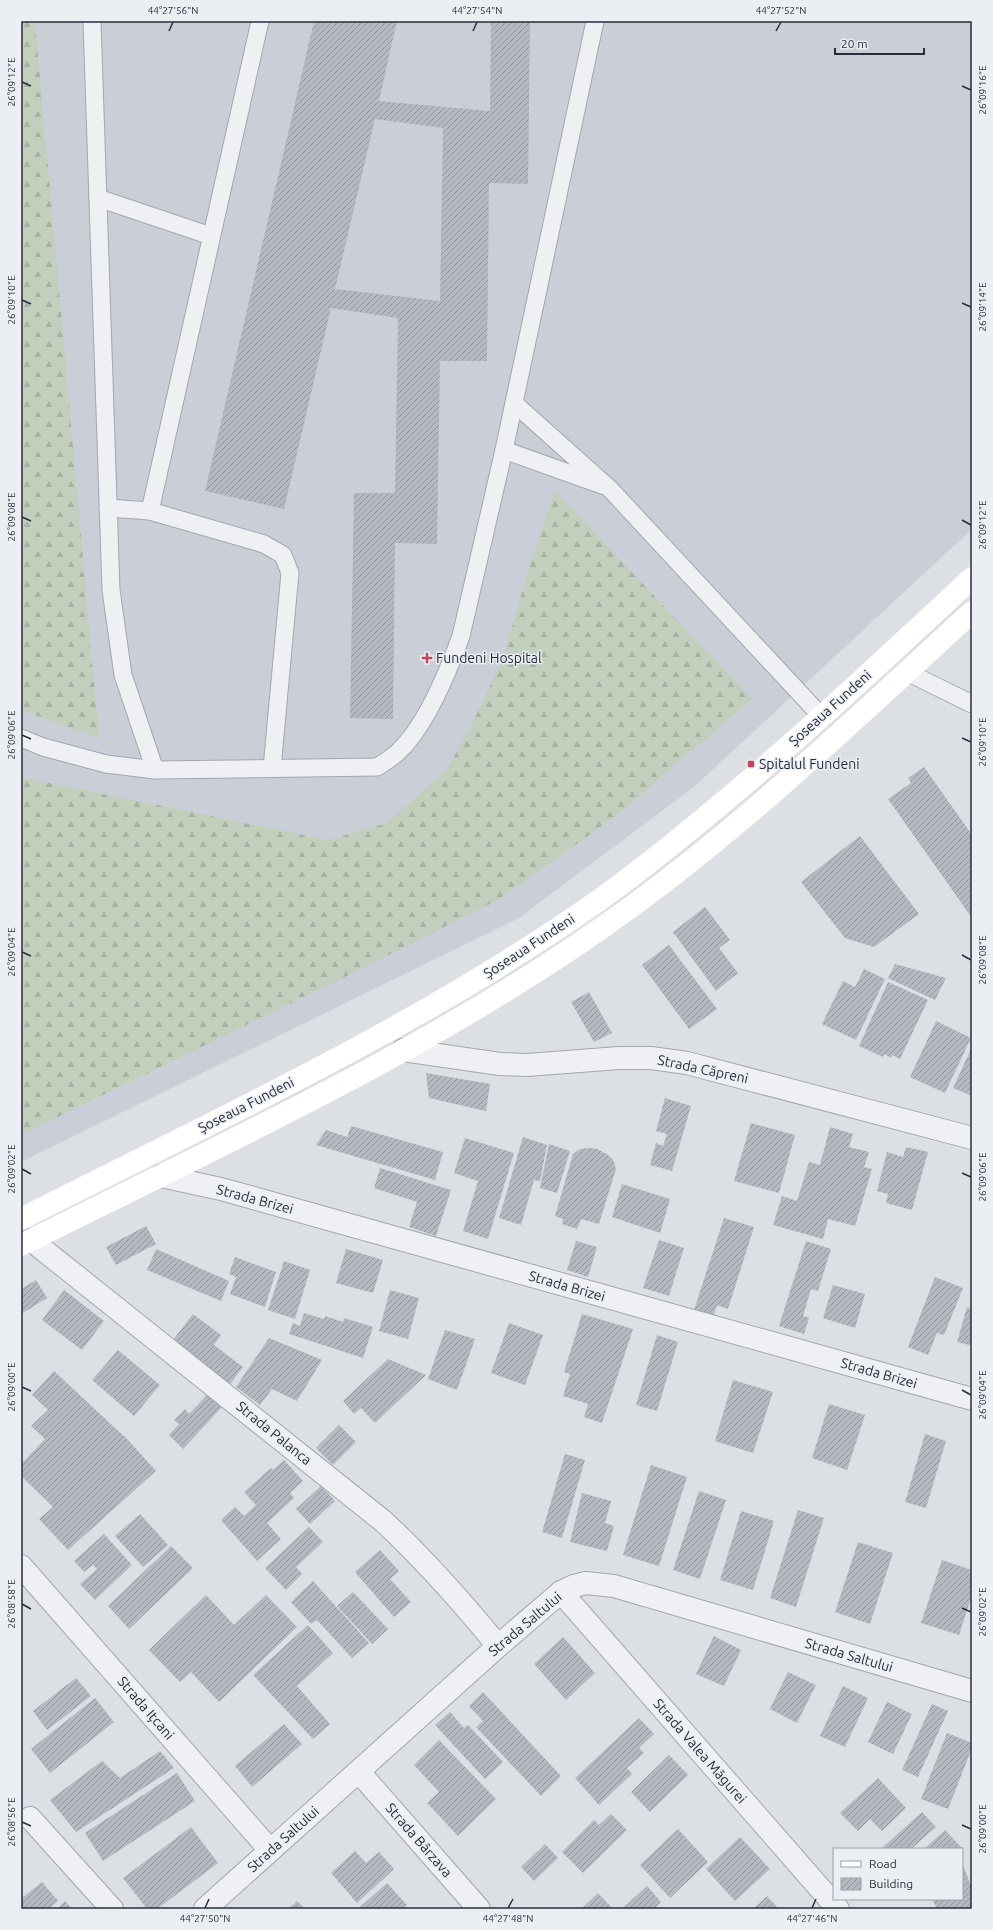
<svg xmlns="http://www.w3.org/2000/svg" width="993" height="1930" viewBox="0 0 993 1930" font-family="Ubuntu,sans-serif">
  <style>
    .built { fill: #cacfd7 }
    .forest { fill: url(#forest-firs) }
    .building { fill: url(#building-hatch); fill-rule: evenodd }
    .lines { fill: none; stroke-linecap: round; stroke-linejoin: round }
    .service-casing { stroke: #a2a7af; stroke-width: 19 }
    .minor-casing { stroke: #a2a7af; stroke-width: 24 }
    .service { stroke: #eef0f4; stroke-width: 17 }
    .minor { stroke: #eef0f4; stroke-width: 22 }
    .secondary { stroke: #fff; stroke-width: 22 }
    .ticks { fill: none; stroke: #272e3b; stroke-width: 1.5 }
    .poi-dot { fill: #c6455a; stroke: #ebeff3; stroke-width: 1.5 }
    .labels { text-anchor: middle; stroke-width: 3; stroke-linejoin: round; paint-order: stroke }
    .poi-label { font-size: 14px; fill: #272e3b; stroke: #ebeff3; text-anchor: start }
    .street-label { font-size: 14px; fill: #272e3b; stroke: #ebeff3 }
    .neatline { fill: none; stroke: #272e3b; stroke-width: 1.5 }
    .ticks-label { font-size: 10px; text-anchor: middle; fill: #272e3b }
  </style>
  <defs>
    <pattern id="forest-firs" width="22" height="20" patternUnits="userSpaceOnUse"><rect width="22" height="20" fill="#c2cfbd"/><path d="M5 1l3.5 6h-7zM16 11l3.5 6h-7z" fill="#a7b2a3"/></pattern>
    <pattern id="building-hatch" width="6" height="6" patternUnits="userSpaceOnUse"><rect width="6" height="6" fill="#b4b9c2"/><path d="M-1 1l2-2M0 6l6-6M5 7l2-2" fill="none" stroke="#92979f"/></pattern>
  </defs>
  <rect width="100%" height="100%" fill="#dce0e5"/>
  <polygon class="built" points="21,21 972,21 972,529 694,787 519,918 21,1162"/>
  <g class="forest">
    <polygon points="21,21 35,21 99,738 21,710"/>
    <polygon points="555,491 752,699 616,816 498,900 355,972 21,1135 21,777 328,840 387,823 447,769 471,726 503,658 531,561"/>
  </g>
  <g class="building">
    <path d="M314,21H397L379,101L490,111L491,21H530L528,184L489,183L487,361H440L437,544L395,543L393,719L350,718L354,493H395L398,318L331,308L284,509L205,491ZM375,119L443,128L440,301L335,289Z"/>
    <polygon points="924,767 972,835 972,918 888,799 911,783 908,778"/>
    <polygon points="860,836 919,914 874,947 845,938 801,882"/>
    <polygon points="705,907 730,940 719,948 738,973 716,991 673,932"/>
    <polygon points="669,945 717,1009 689,1029 642,965"/>
    <polygon points="895,964 946,978 935,1000 888,978"/>
    <polygon points="864,969 885,979 856,1040 822,1024 843,981 855,987"/>
    <polygon points="888,982 928,1000 900,1059 892,1055 891,1058 884,1054 883,1057 859,1046"/>
    <polygon points="589,992 612,1033 594,1042 571,1002"/>
    <polygon points="936,1021 971,1038 945,1093 910,1077"/>
    <polygon points="972,1047 972,1096 953,1088"/>
    <polygon points="426,1073 490,1084 486,1111 429,1098"/>
    <polygon points="665,1098 691,1106 672,1171 650,1165 656,1143 663,1146 667,1134 656,1131"/>
    <polygon points="751,1123 795,1135 779,1193 734,1181"/>
    <polygon points="351,1126 443,1152 435,1180 316,1145 326,1130 347,1137"/>
    <polygon points="830,1127 853,1134 849,1147 869,1152 864,1167 872,1169 855,1226 828,1219 823,1239 773,1225 782,1196 797,1201 809,1162 820,1165"/>
    <polygon points="523,1137 547,1145 540,1181 534,1180 521,1225 499,1218"/>
    <polygon points="465,1138 514,1153 488,1239 463,1231 478,1181 454,1173"/>
    <polygon points="549,1144 570,1151 557,1193 540,1188"/>
    <polygon points="906,1147 928,1152 912,1210 886,1203 888,1194 877,1191 887,1152 903,1157"/>
    <polygon points="589,1148 597,1149 607,1154 613,1160 616,1169 599,1224 581,1219 577,1229 562,1224 563,1219 555,1216 573,1154 580,1149"/>
    <polygon points="380,1168 451,1190 436,1236 409,1227 417,1202 374,1188"/>
    <polygon points="622,1184 670,1199 660,1233 612,1217"/>
    <polygon points="724,1218 754,1227 728,1309 717,1305 713,1317 694,1310"/>
    <polygon points="146,1226 156,1244 116,1265 106,1247"/>
    <polygon points="659,1240 684,1248 669,1296 643,1288"/>
    <polygon points="576,1241 597,1247 588,1277 567,1270"/>
    <polygon points="806,1241 831,1249 818,1291 811,1289 803,1316 809,1318 804,1334 779,1326"/>
    <polygon points="156,1249 229,1281 221,1301 147,1270"/>
    <polygon points="346,1249 383,1260 373,1293 336,1283"/>
    <polygon points="235,1257 276,1272 265,1307 230,1294 236,1277 229,1274"/>
    <polygon points="284,1261 310,1270 295,1319 268,1310"/>
    <polygon points="935,1277 963,1288 944,1335 937,1333 928,1355 908,1347"/>
    <polygon points="36,1280 47,1298 21,1314 21,1289"/>
    <polygon points="833,1285 865,1294 855,1328 823,1318"/>
    <polygon points="64,1290 104,1321 82,1350 42,1320"/>
    <polygon points="390,1290 419,1298 408,1339 379,1331"/>
    <polygon points="967,1307 972,1309 972,1346 957,1342"/>
    <polygon points="304,1313 324,1319 325,1316 343,1322 344,1318 373,1327 363,1358 289,1334 293,1323 300,1326"/>
    <polygon points="193,1314 221,1335 214,1345 243,1367 228,1387 170,1344"/>
    <polygon points="582,1314 633,1329 602,1423 584,1417 588,1404 563,1396 570,1374 564,1372"/>
    <polygon points="509,1323 543,1335 525,1385 491,1373"/>
    <polygon points="445,1330 475,1339 457,1390 428,1379"/>
    <polygon points="657,1335 678,1342 657,1411 636,1405"/>
    <polygon points="269,1338 322,1360 297,1401 272,1389 260,1405 236,1387"/>
    <polygon points="118,1350 160,1385 134,1416 92,1380"/>
    <polygon points="388,1359 426,1375 375,1423 361,1408 354,1414 343,1401"/>
    <polygon points="54,1371 128,1440 156,1471 68,1550 39,1519 53,1507 21,1476 21,1464 45,1439 31,1426 48,1410 32,1395"/>
    <polygon points="733,1380 773,1392 753,1453 715,1441"/>
    <polygon points="208,1394 223,1406 183,1449 169,1435 179,1424 174,1420 185,1409 189,1414"/>
    <polygon points="829,1404 865,1415 847,1470 812,1458"/>
    <polygon points="339,1425 356,1442 333,1465 316,1448"/>
    <polygon points="925,1434 946,1441 926,1508 905,1502"/>
    <polygon points="565,1454 585,1460 562,1538 542,1532"/>
    <polygon points="284,1460 303,1481 290,1493 294,1498 267,1523 281,1539 257,1561 221,1520 235,1507 244,1516 256,1505 244,1492 271,1468 273,1470"/>
    <polygon points="651,1465 687,1477 659,1566 623,1555"/>
    <polygon points="321,1486 335,1501 310,1524 296,1509"/>
    <polygon points="699,1491 726,1500 700,1579 673,1570"/>
    <polygon points="582,1493 611,1501 605,1523 614,1526 607,1551 570,1542"/>
    <polygon points="798,1510 824,1518 796,1607 770,1598"/>
    <polygon points="741,1511 774,1521 753,1590 720,1580"/>
    <polygon points="140,1514 168,1545 143,1567 115,1536"/>
    <polygon points="309,1527 323,1542 296,1567 302,1574 286,1590 265,1568"/>
    <polygon points="104,1534 132,1565 95,1600 80,1584 97,1569 93,1565 84,1572 74,1561"/>
    <polygon points="858,1542 893,1553 870,1624 835,1612"/>
    <polygon points="171,1546 193,1568 129,1629 108,1606"/>
    <polygon points="380,1550 399,1571 390,1579 411,1602 394,1617 355,1572"/>
    <polygon points="942,1560 972,1570 972,1595 959,1635 921,1623"/>
    <polygon points="313,1581 369,1643 352,1658 317,1620 311,1624 291,1602"/>
    <polygon points="353,1592 388,1629 372,1644 337,1606"/>
    <polygon points="206,1595 234,1625 266,1595 297,1627 219,1702 191,1672 180,1682 149,1650"/>
    <polygon points="308,1625 333,1653 297,1686 330,1724 313,1739 253,1675"/>
    <polygon points="714,1636 741,1650 724,1686 696,1674"/>
    <polygon points="563,1637 595,1673 566,1700 534,1664"/>
    <polygon points="788,1672 816,1685 797,1723 770,1709"/>
    <polygon points="76,1678 91,1696 47,1730 33,1711"/>
    <polygon points="843,1686 868,1698 845,1747 820,1736"/>
    <polygon points="483,1692 561,1776 541,1796 476,1727 483,1721 469,1706"/>
    <polygon points="95,1698 114,1722 50,1773 31,1749"/>
    <polygon points="887,1702 912,1714 893,1754 868,1742"/>
    <polygon points="932,1704 948,1711 918,1777 902,1770"/>
    <polygon points="450,1712 464,1728 468,1725 503,1762 485,1779 435,1725"/>
    <polygon points="639,1718 654,1734 639,1748 644,1753 627,1768 632,1774 599,1805 575,1778"/>
    <polygon points="284,1724 302,1744 252,1787 235,1766"/>
    <polygon points="947,1733 972,1743 972,1748 948,1809 921,1799"/>
    <polygon points="439,1740 496,1799 458,1836 427,1803 439,1792 414,1765"/>
    <polygon points="160,1751 174,1768 76,1832 50,1800 102,1761 120,1778"/>
    <polygon points="669,1755 688,1775 650,1812 631,1792"/>
    <polygon points="177,1773 195,1801 103,1861 85,1833"/>
    <polygon points="878,1778 906,1808 882,1831 870,1819 858,1831 840,1813"/>
    <polygon points="922,1812 936,1827 911,1849 881,1849"/>
    <polygon points="611,1814 627,1830 583,1873 562,1852 594,1820 599,1825"/>
    <polygon points="191,1827 218,1863 157,1909 147,1909 123,1878"/>
    <polygon points="678,1829 708,1862 670,1898 640,1865"/>
    <polygon points="945,1830 962,1848 960,1849 924,1849"/>
    <polygon points="740,1837 770,1869 735,1901 706,1869"/>
    <polygon points="545,1844 558,1858 534,1881 521,1867"/>
    <polygon points="355,1851 366,1863 379,1852 394,1869 357,1903 331,1873"/>
    <polygon points="962,1863 972,1888 972,1909 937,1909 932,1899 962,1899"/>
    <polygon points="42,1882 58,1901 49,1909 21,1909 21,1896 22,1898"/>
    <polygon points="387,1883 407,1905 402,1909 362,1909 360,1907"/>
    <polygon points="647,1886 661,1902 654,1909 622,1909"/>
    <polygon points="598,1893 613,1909 581,1909"/>
    <polygon points="767,1896 779,1909 753,1909"/>
    <polygon points="65,1901 72,1909 57,1909"/>
    <polygon points="297,1901 305,1909 288,1909"/>
  </g>
  <g class="lines">
    <defs>
      <g id="service">
        <polyline points="92,21 111,590 123,675 155,770"/>
        <polyline points="98,198 211,236"/>
        <polyline points="514,403 610,489 821,716"/>
        <polyline points="504,450 602,485"/>
        <polyline points="108,508 150,511 264,544 283,555 290,573 272,768"/>
        <polyline points="150,511 260,21"/>
        <polyline points="907,672 972,704"/>
        <path d="M21,738L43,747L106,764L155,770L377,767C384,763 391,758 397,753C426,727 448,672 461,636L504,450L595,21"/>
      </g>
      <g id="minor">
        <polyline points="403,1050 500,1064 527,1065 619,1058 651,1058 687,1063 972,1138"/>
        <polyline points="161,1176 221,1189 972,1399"/>
        <path d="M31,1240L383,1521C425,1560 462,1602 498,1646"/>
        <polyline points="21,1566 270,1850"/>
        <polyline points="561,1592 838,1909"/>
        <polyline points="359,1772 479,1909"/>
        <polyline points="30,1818 112,1909"/>
        <polyline points="205,1909 498,1646 561,1592 574,1586 586,1583 614,1586 972,1691"/>
      </g>
    </defs>
    <use href="#service" class="service-casing"/>
    <use href="#minor" class="minor-casing"/>
    <use href="#service" class="service"/>
    <use href="#minor" class="minor"/>
    <g class="secondary">
      <path d="M21,1219C212,1122 408,1032 585,910C620,886 653,860 686,833C785,753 878,665 972,578"/>
      <path d="M21,1245C218,1146 422,1054 603,927C736,834 853,721 972,612"/>
    </g>
  </g>
  <path class="ticks" d="M169,31L173,22M473,31L477,22M776,31L781,22M22,82L31,86M962,86L971,90M22,300L31,304M962,303L971,307M22,517L31,521M962,520L971,525M22,735L31,739M962,738L971,742M22,952L31,956M962,955L971,960M22,1169L31,1174M962,1173L971,1177M22,1387L31,1391M962,1390L971,1395M22,1604L31,1609M962,1608L971,1612M22,1822L31,1826M962,1825L971,1829M205,1908L209,1899M508,1908L513,1899M812,1908L816,1899"/>
  <g class="poi-dot">
    <path d="M425 652h4v4h4v4h-4v4h-4v-4h-4v-4h4z"/>
    <rect x="747" y="760" width="8" height="8" rx="2"/>
  </g>
  <g class="labels">
    <g class="poi-label">
      <text x="436" y="663">Fundeni Hospital</text>
      <text x="759" y="769">Spitalul Fundeni</text>
    </g>
    <g class="street-label">
      <text transform="translate(830 708) rotate(-42)" y="5">Șoseaua Fundeni</text>
      <text transform="translate(529 946) rotate(-33)" y="5">Șoseaua Fundeni</text>
      <text transform="translate(703 1069) rotate(12)" y="5">Strada Căpreni</text>
      <text transform="translate(246 1105) rotate(-27)" y="5">Șoseaua Fundeni</text>
      <text transform="translate(255 1199) rotate(15)" y="5">Strada Brizei</text>
      <text transform="translate(567 1286) rotate(16)" y="5">Strada Brizei</text>
      <text transform="translate(879 1373) rotate(16)" y="5">Strada Brizei</text>
      <text transform="translate(274 1433) rotate(39)" y="5">Strada Palanca</text>
      <text transform="translate(525 1624) rotate(-40)" y="5">Strada Saltului</text>
      <text transform="translate(849 1655) rotate(16)" y="5">Strada Saltului</text>
      <text transform="translate(146 1708) rotate(49)" y="5">Strada Ițcani</text>
      <text transform="translate(700 1751) rotate(49)" y="5">Strada Valea Măgurei</text>
      <text transform="translate(283 1839) rotate(-42)" y="5">Strada Saltului</text>
      <text transform="translate(419 1840) rotate(49)" y="5">Strada Bârzava</text>
    </g>
  </g>
  <rect width="993" height="1930" fill="none" stroke="#ebeff3" stroke-width="44"/>
  <rect x="833" y="1848" width="130" height="52" fill="#ebeff3" stroke="#9da2a9"/>
  <rect x="841" y="1861" width="20" height="6" fill="#ffffff" stroke="#9da2a9"/>
  <text x="869" y="1868" font-size="12" fill="#272e3b">Road</text>
  <rect x="841" y="1878" width="20" height="12" fill="url(#building-hatch)" stroke="#9da2a9"/>
  <text x="869" y="1888" font-size="12" fill="#272e3b">Building</text>
  <path d="M835 48v6h89v-6" fill="none" stroke="#272e3b" stroke-width="2"/>
  <text x="841" y="48" font-size="12" fill="#272e3b" stroke="#ebeff3" stroke-width="3" paint-order="stroke">20 m</text>
  <rect x="22" y="22" width="949" height="1886" class="neatline"/>
  <g class="ticks-label">
    <text x="173" y="14">44°27'56"N</text>
    <text x="477" y="14">44°27'54"N</text>
    <text x="781" y="14">44°27'52"N</text>
    <text transform="translate(11 82) rotate(-90)" y="4">26°09'12"E</text>
    <text transform="translate(982 90) rotate(-90)" y="4">26°09'16"E</text>
    <text transform="translate(11 300) rotate(-90)" y="4">26°09'10"E</text>
    <text transform="translate(982 307) rotate(-90)" y="4">26°09'14"E</text>
    <text transform="translate(11 517) rotate(-90)" y="4">26°09'08"E</text>
    <text transform="translate(982 525) rotate(-90)" y="4">26°09'12"E</text>
    <text transform="translate(11 735) rotate(-90)" y="4">26°09'06"E</text>
    <text transform="translate(982 742) rotate(-90)" y="4">26°09'10"E</text>
    <text transform="translate(11 952) rotate(-90)" y="4">26°09'04"E</text>
    <text transform="translate(982 960) rotate(-90)" y="4">26°09'08"E</text>
    <text transform="translate(11 1169) rotate(-90)" y="4">26°09'02"E</text>
    <text transform="translate(982 1177) rotate(-90)" y="4">26°09'06"E</text>
    <text transform="translate(11 1387) rotate(-90)" y="4">26°09'00"E</text>
    <text transform="translate(982 1395) rotate(-90)" y="4">26°09'04"E</text>
    <text transform="translate(11 1604) rotate(-90)" y="4">26°08'58"E</text>
    <text transform="translate(982 1612) rotate(-90)" y="4">26°09'02"E</text>
    <text transform="translate(11 1822) rotate(-90)" y="4">26°08'56"E</text>
    <text transform="translate(982 1829) rotate(-90)" y="4">26°09'00"E</text>
    <text x="205" y="1922">44°27'50"N</text>
    <text x="508" y="1922">44°27'48"N</text>
    <text x="812" y="1922">44°27'46"N</text>
  </g>
</svg>
